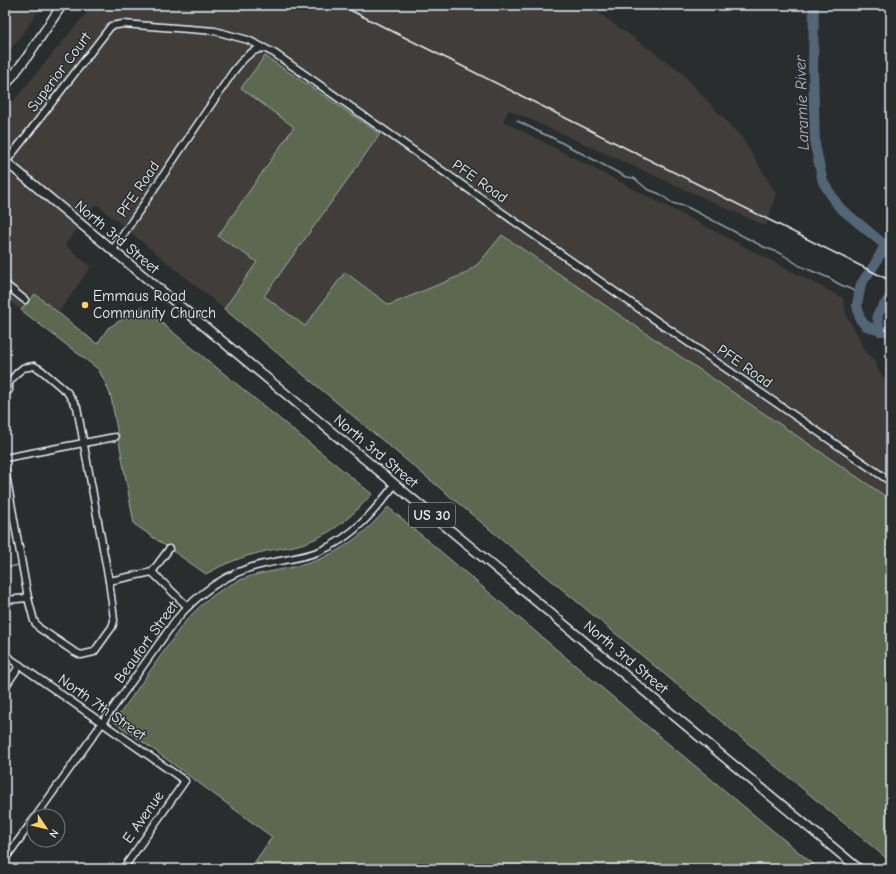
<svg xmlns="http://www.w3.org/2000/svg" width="896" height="874" viewBox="0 0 896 874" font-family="'Comic Neue',sans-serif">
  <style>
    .built { fill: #3f3c3a }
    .green { fill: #5c6850; stroke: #a2aca4 }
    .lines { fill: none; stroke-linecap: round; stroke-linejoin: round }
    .stream { stroke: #8f9eaa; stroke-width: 1.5 }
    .river { stroke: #536676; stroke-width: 10 }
    .minor-casing { stroke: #e8f1f8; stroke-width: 9 }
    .major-casing { stroke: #e8f1f8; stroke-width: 11 }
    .minor { stroke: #2a2d2e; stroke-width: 6 }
    .major { stroke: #2a2d2e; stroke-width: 8 }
    .rail { stroke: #e8f1f8; stroke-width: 1.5 }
    .poi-dot { fill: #ffd166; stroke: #2a2d2e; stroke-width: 1.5 }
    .labels { text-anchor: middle; stroke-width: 3; stroke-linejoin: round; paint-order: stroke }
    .shield { fill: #2a2d2e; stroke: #afb6bb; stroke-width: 1 }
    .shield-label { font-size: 14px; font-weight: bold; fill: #e8f1f8 }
    .street-label { font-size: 15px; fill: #e8f1f8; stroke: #2a2d2e }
    .poi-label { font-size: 15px; fill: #e8f1f8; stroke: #2a2d2e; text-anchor: start }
    .water-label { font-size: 16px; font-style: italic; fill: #acb9c4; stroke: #2a2d2e }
  </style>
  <rect width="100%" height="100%" fill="#2a2d2e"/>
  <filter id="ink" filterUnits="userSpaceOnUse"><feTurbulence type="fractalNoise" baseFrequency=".025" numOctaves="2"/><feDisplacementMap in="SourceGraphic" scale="8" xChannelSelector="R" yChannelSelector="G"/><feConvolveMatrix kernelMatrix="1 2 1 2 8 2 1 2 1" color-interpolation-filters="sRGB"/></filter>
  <g filter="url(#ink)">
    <g class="built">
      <polygon points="5,5 42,5 20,38 6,55 5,54"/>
      <polygon points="93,5 587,5 679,70 742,138 776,193 766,226 509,110 503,121 843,298 847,317 858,335 863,349 876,362 878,370 891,386 891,500 502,235 478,264 464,274 389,305 345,272 305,326 264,296 379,134 364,123 266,57 241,88 295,127 218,236 257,262 224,309 96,204 65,245 91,267 58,313 35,294 21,310 5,298 5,111"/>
    </g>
    <g class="green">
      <polygon points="265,56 364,123 380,134 264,296 305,326 345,272 389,305 464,274 478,264 502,235 891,500 891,862 224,309 257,262 218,236 294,127 241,88"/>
      <path d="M35,294L97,344L108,328L142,307L372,494C354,514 336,531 310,541C296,547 281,548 266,551C244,556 225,563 206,574L134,524L111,397L106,384L98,369L21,310Z"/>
      <path d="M388,507L634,715L819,869H250L272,837L150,747L114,722L181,627C200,603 225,583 255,575C275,570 295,568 315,561C344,550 367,532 388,507Z"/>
    </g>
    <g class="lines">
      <g class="stream">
        <path d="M517,121C528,125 538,133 549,136L626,177L634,178L647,189L660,194L672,203L687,207L764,247L782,254L800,266L829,278L839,284L859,293"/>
        <polyline points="5,568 19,565"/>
      </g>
      <g class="river">
        <polyline points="814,5 813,68 815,145 823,182 839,207 885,245 891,258"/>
        <polyline points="891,296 877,315 880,331 891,331"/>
        <polyline points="880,331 866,326 860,319 857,305 861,284 875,264 885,245"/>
      </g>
      <defs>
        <g id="minor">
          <polyline points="6,162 111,26 123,24 215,31 248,40 274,53 654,319 891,482"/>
          <path d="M112,251L233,72C242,61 249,50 264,48"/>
          <polyline points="5,284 25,300"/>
          <polyline points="5,458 115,437"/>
          <polyline points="5,469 28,598 34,621 39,628 73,651 81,655 94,652 112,627 114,621 113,611 109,581 77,407 67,392 41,370 34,366 23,368 17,373 9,383 9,390"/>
          <polyline points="152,572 187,606"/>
          <polyline points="109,581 152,572 169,549"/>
          <polyline points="5,600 28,598"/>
          <polyline points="5,655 185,781 123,869"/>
          <polyline points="5,687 20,665"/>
          <path d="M36,816L175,621C198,593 228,572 264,564C282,560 303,558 320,551C352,538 375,511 395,484"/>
          <polyline points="5,859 34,819"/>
        </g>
        <g id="major">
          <polyline points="5,86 27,57 62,5"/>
          <polyline points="5,161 859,869"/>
        </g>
      </defs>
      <use href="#minor" class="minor-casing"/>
      <use href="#major" class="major-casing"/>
      <use href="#minor" class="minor"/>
      <use href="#major" class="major"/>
      <polyline class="rail" points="340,5 891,281"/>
    </g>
  </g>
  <circle class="poi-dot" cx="85" cy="305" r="4"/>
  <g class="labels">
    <rect class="shield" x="409" y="503" width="46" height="24" rx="3"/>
    <g class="shield-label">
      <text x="432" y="520">US 30</text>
    </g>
    <g class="street-label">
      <text transform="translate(59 72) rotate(-53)" y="5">Superior Court</text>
      <text transform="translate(480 181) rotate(35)" y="5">PFE Road</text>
      <text transform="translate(138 189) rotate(-56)" y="5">PFE Road</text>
      <text transform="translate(117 237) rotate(40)" y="5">North 3rd Street</text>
      <text transform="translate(745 366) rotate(35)" y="5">PFE Road</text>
      <text transform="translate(376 451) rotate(40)" y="5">North 3rd Street</text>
      <text transform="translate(146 642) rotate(-54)" y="5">Beaufort Street</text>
      <text transform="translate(626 657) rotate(40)" y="5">North 3rd Street</text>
      <text transform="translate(102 707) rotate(35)" y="5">North 7th Street</text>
      <text transform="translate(143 817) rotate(-55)" y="5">E Avenue</text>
    </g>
    <g class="poi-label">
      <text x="93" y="301">Emmaus Road<tspan x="93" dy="17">Community Church</tspan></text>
    </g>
    <g class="water-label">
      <text transform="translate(801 103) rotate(-92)" y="6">Laramie River</text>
    </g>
  </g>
  <rect width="896" height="874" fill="none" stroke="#2a2d2e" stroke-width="20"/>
  <rect x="10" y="10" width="876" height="854" fill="none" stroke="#e8f1f8" stroke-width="1.5" filter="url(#ink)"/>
  <g transform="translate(46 828) rotate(125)"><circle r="19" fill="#2a2d2e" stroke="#767b7f"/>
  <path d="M0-3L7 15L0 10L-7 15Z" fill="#ffd166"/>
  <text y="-6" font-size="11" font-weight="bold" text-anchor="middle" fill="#e8f1f8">N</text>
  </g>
</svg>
